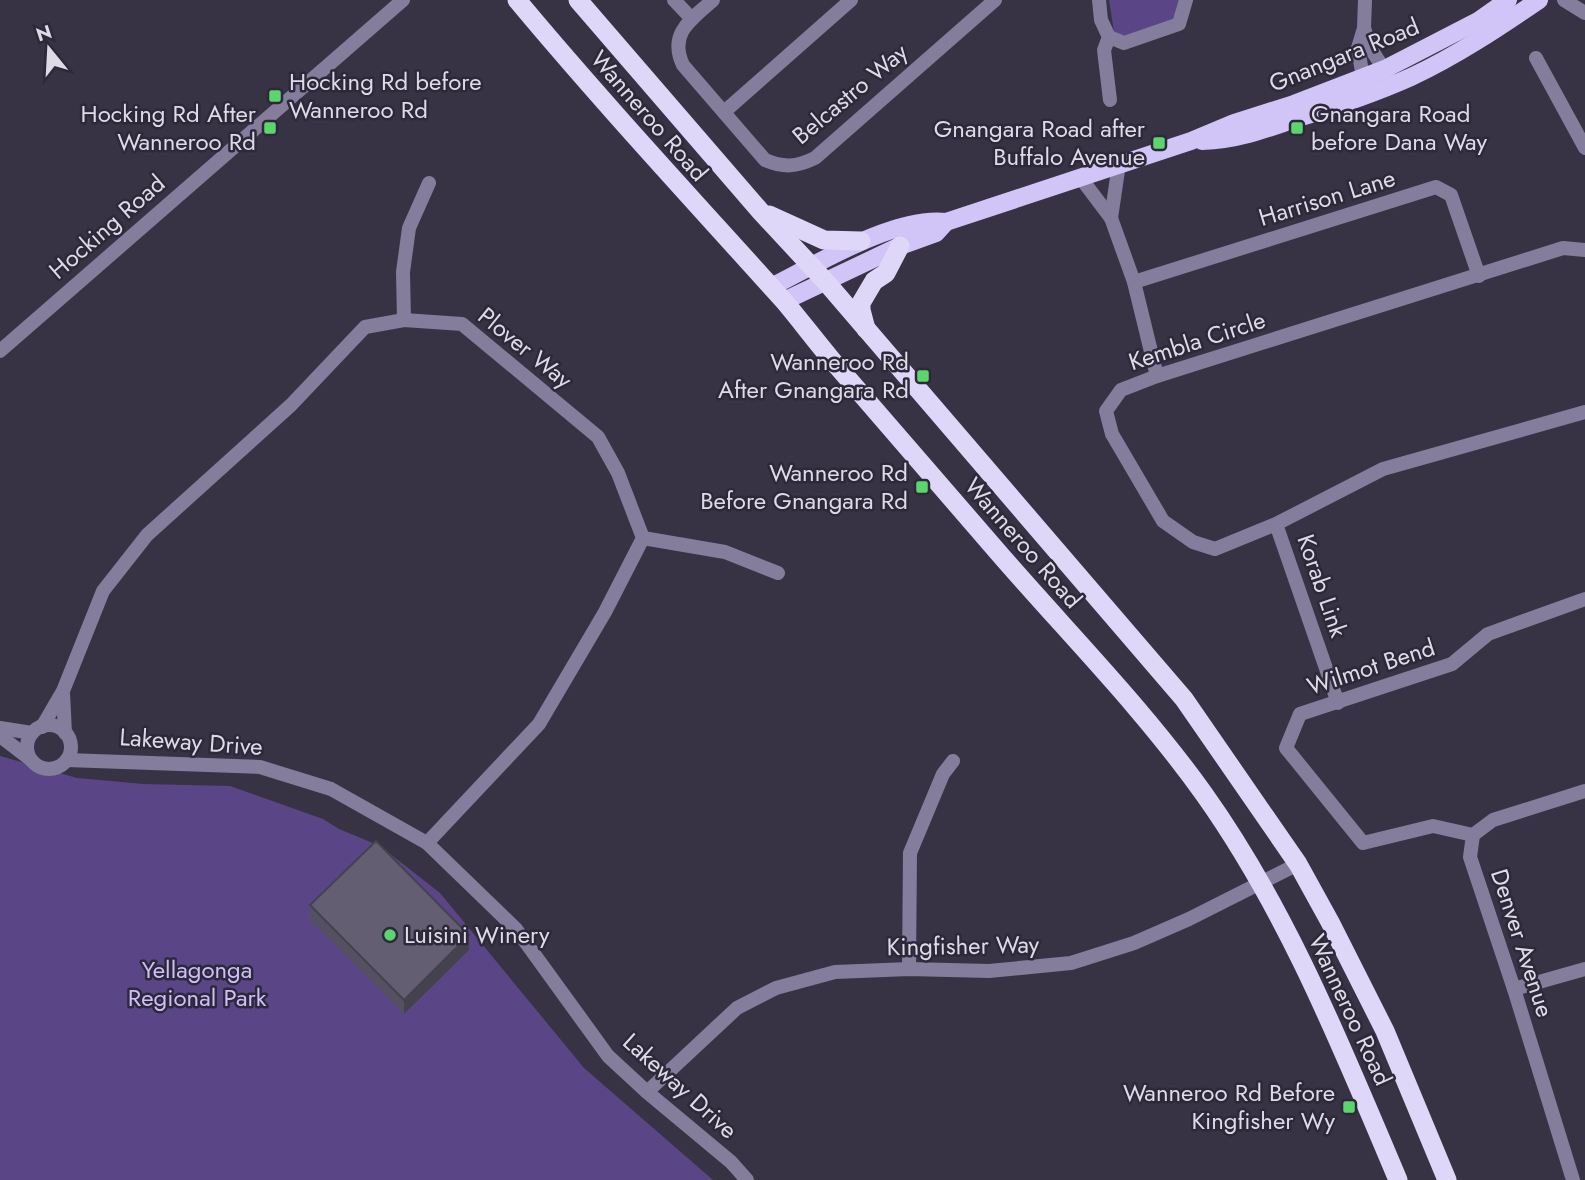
<svg xmlns="http://www.w3.org/2000/svg" width="1585" height="1180" viewBox="0 0 1585 1180" font-family="Jost,sans-serif">
  <style>
    .green { fill: #5a4686 }
    .lines { fill: none; stroke-linecap: round; stroke-linejoin: round }
    .minor { stroke: #847d9c; stroke-width: 14 }
    .tertiary { stroke: #847d9c; stroke-width: 14 }
    .primary { stroke: #d1c5f7; stroke-width: 18 }
    .trunk { stroke: #ded7f8; stroke-width: 19 }
    .wall { fill: #555162 }
    .shaded-wall { fill: #454250 }
    .building { fill: #635e72; stroke: #454250; stroke-width: 2 }
    .poi-dot { fill: #5cd56d; stroke: #2d293b; stroke-width: 2.5 }
    .labels { text-anchor: middle; stroke-width: 5; stroke-linejoin: round; paint-order: stroke }
    .street-label { font-size: 24px; fill: #dedbe7; stroke: #2d293b }
    .poi-label { font-size: 24px; fill: #dedbe7; stroke: #2d293b; text-anchor: end }
    .park-label { font-size: 24px; fill: #cebff9; stroke: #2d293b }
  </style>
  <rect width="100%" height="100%" fill="#373345"/>
  <g class="green">
    <polygon points="1109,0 1180,0 1175,20 1124,37 1114,32"/>
    <polygon points="0,756 77,778 143,784 230,786 323,819 339,829 380,846 440,893 584,1068 713,1180 0,1180"/>
  </g>
  <g class="lines">
    <g class="minor">
      <polyline points="674,0 692,19"/>
      <path d="M713,0C692,19 668,33 683,65L765,160C784,168 796,167 815,158L995,0"/>
      <polyline points="1099,0 1101,20 1109,37 1124,43 1179,24 1186,0"/>
      <polyline points="1365,0 1364,28 1358,48 1363,78 1371,93"/>
      <polyline points="1364,28 1371,49 1389,77"/>
      <polyline points="1109,37 1104,50 1110,100"/>
      <polyline points="1536,58 1585,148"/>
      <polyline points="724,112 851,0"/>
      <polyline points="1080,177 1111,218 1134,282 1157,376"/>
      <polyline points="1111,218 1119,164"/>
      <polyline points="1585,250 1563,248 1157,376 1121,390 1106,411 1112,434 1163,521 1193,542 1215,549 1276,524 1383,469 1585,412"/>
      <polyline points="1134,282 1436,187 1451,195 1479,276"/>
      <polyline points="404,320 403,272 409,228 429,183"/>
      <polyline points="1276,524 1338,703"/>
      <polyline points="643,538 725,552 778,573"/>
      <polyline points="63,693 65,733"/>
      <circle cx="49" cy="747" r="22"/>
      <polyline points="42,727 63,691 103,591 147,535 291,405 365,327 404,320 462,324 598,437 618,473 643,538 605,612 539,724 427,843"/>
      <polyline points="0,728 32,733"/>
      <polyline points="0,736 30,759"/>
      <polyline points="67,760 260,767 331,789 427,843 516,929 608,1056 647,1092 731,1162 747,1180"/>
      <polyline points="1473,835 1433,826 1363,843 1286,748 1300,714 1452,664 1488,634 1585,599"/>
      <polyline points="909,969 910,853 943,774 953,761"/>
      <polyline points="1514,989 1585,969"/>
      <polyline points="647,1092 737,1008 776,988 835,972 909,969 989,971 1071,963 1134,943 1189,919 1298,864"/>
      <polyline points="1573,1180 1514,989 1470,857 1473,835 1493,820 1585,791"/>
    </g>
    <g class="tertiary">
      <polyline points="1564,0 1585,13"/>
      <polyline points="0,351 403,0"/>
    </g>
    <g class="primary">
      <path d="M1202,141C1235,140 1264,130 1295,119C1334,107 1373,94 1411,77C1456,56 1498,28 1539,0"/>
      <path d="M771,287C817,264 895,216 946,222L1191,141L1234,123L1294,104L1385,69L1478,21L1508,0"/>
      <polyline points="784,301 900,246 936,233 946,222"/>
    </g>
    <g class="trunk">
      <path d="M517,0C603,103 694,201 784,301C800,320 815,340 831,359C886,423 941,487 997,551C1067,632 1142,707 1204,794C1288,912 1342,1048 1398,1180"/>
      <polyline points="578,0 761,212 826,282 1184,699 1298,864 1330,922 1385,1031 1447,1180"/>
      <polyline points="769,215 824,240 861,241"/>
      <polyline points="866,329 861,310 861,303 874,281 886,273 900,246"/>
    </g>
  </g>
  <polygon class="wall" points="310,905 469,950 404,1014 310,920"/>
  <polygon class="shaded-wall" points="469,935 469,950 404,1014 404,1000"/>
  <polygon class="building" points="376,841 469,935 404,1000 310,905"/>
  <g class="poi-dot">
    <rect x="268" y="89" width="14" height="14" rx="3.5"/>
    <rect x="263" y="121" width="14" height="14" rx="3.5"/>
    <rect x="1290" y="121" width="14" height="14" rx="3.5"/>
    <rect x="1152" y="136" width="14" height="14" rx="3.5"/>
    <rect x="916" y="369" width="14" height="14" rx="3.5"/>
    <rect x="915" y="480" width="14" height="14" rx="3.5"/>
    <circle cx="390" cy="935" r="7"/>
    <rect x="1342" y="1100" width="14" height="14" rx="3.5"/>
  </g>
  <g class="labels">
    <g class="street-label">
      <text transform="translate(1344 55) rotate(-22)" y="8">Gnangara Road</text>
      <text transform="translate(850 94) rotate(-40)" y="8">Belcastro Way</text>
      <text transform="translate(649 116) rotate(49)" y="8">Wanneroo Road</text>
      <text transform="translate(1327 198) rotate(-17)" y="8">Harrison Lane</text>
      <text transform="translate(107 227) rotate(-41)" y="8">Hocking Road</text>
      <text transform="translate(1197 341) rotate(-18)" y="8">Kembla Circle</text>
      <text transform="translate(525 348) rotate(39)" y="8">Plover Way</text>
      <text transform="translate(1023 543) rotate(49)" y="8">Wanneroo Road</text>
      <text transform="translate(1322 586) rotate(71)" y="8">Korab Link</text>
      <text transform="translate(1371 667) rotate(-18)" y="8">Wilmot Bend</text>
      <text transform="translate(191 742) rotate(4)" y="8">Lakeway Drive</text>
      <text transform="translate(1522 943) rotate(72)" y="8">Denver Avenue</text>
      <text transform="translate(963 946) rotate(-1)" y="8">Kingfisher Way</text>
      <text transform="translate(1350 1010) rotate(65)" y="8">Wanneroo Road</text>
      <text transform="translate(680 1086) rotate(42)" y="8">Lakeway Drive</text>
    </g>
    <g class="poi-label">
      <text x="289" y="90" text-anchor="start">Hocking Rd before<tspan x="289" dy="28">Wanneroo Rd</tspan></text>
      <text x="256" y="122">Hocking Rd After<tspan x="256" dy="28">Wanneroo Rd</tspan></text>
      <text x="1311" y="122" text-anchor="start">Gnangara Road<tspan x="1311" dy="28">before Dana Way</tspan></text>
      <text x="1145" y="137">Gnangara Road after<tspan x="1145" dy="28">Buffalo Avenue</tspan></text>
      <text x="909" y="370">Wanneroo Rd<tspan x="909" dy="28">After Gnangara Rd</tspan></text>
      <text x="908" y="481">Wanneroo Rd<tspan x="908" dy="28">Before Gnangara Rd</tspan></text>
      <text x="404" y="943" text-anchor="start">Luisini Winery</text>
      <text x="1335" y="1101">Wanneroo Rd Before<tspan x="1335" dy="28">Kingfisher Wy</tspan></text>
    </g>
    <g class="park-label">
      <text x="197" y="978">Yellagonga<tspan x="197" dy="28">Regional Park</tspan></text>
    </g>
  </g>
  <g transform="translate(49 49) rotate(342)" stroke="#2d293b" stroke-width="5" paint-order="stroke">
  <path d="M0-5L12 26L0 18L-12 26Z" fill="#dedbe7"/>
  <text y="-10" font-size="19" font-weight="bold" text-anchor="middle" fill="#dedbe7">N</text>
  </g>
</svg>
